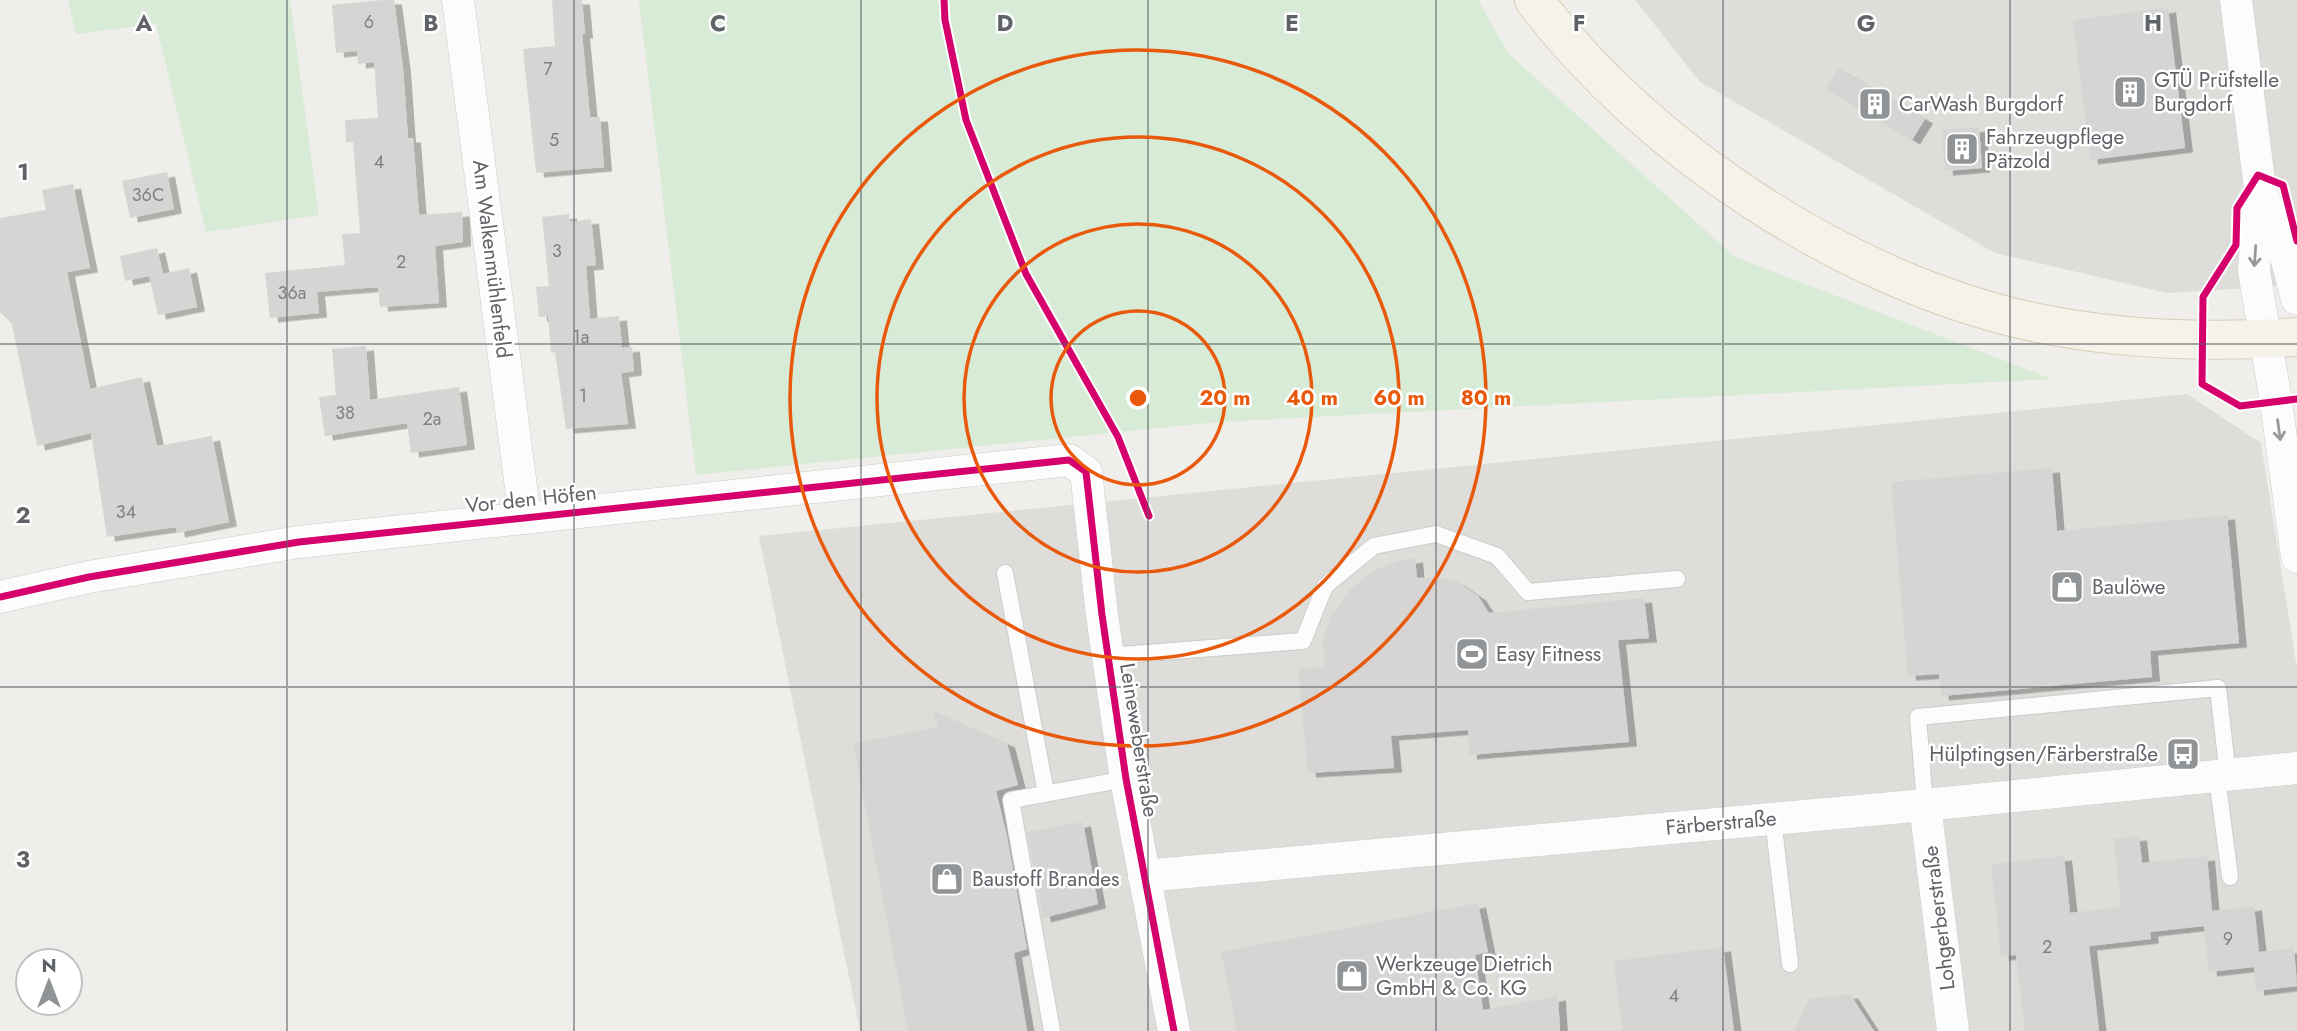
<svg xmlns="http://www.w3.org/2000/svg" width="2297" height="1031" viewBox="0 0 2297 1031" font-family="Jost,sans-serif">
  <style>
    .industrial { fill: #dfddda }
    .green { fill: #d8ebd6 }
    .building { fill: #d6d5d3; filter: url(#shadow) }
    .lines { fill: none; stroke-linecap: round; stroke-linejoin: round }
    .service-casing { stroke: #cbcccc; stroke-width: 18 }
    .minor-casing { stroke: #cbcccc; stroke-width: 33 }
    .primary-casing { stroke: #d7ceb8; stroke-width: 40 }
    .service { stroke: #fdfcfc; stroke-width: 16 }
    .minor { stroke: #fdfcfc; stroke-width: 32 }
    .primary { stroke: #f4f2e9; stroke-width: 38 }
    .cycleway-casing { stroke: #fff; stroke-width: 11 }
    .cycleway { stroke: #d6006c; stroke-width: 7 }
    .oneway { stroke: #96999c }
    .grid { fill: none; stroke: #5f6368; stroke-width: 2; stroke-opacity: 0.55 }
    .ring { fill: none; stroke: #e8590c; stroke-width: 3.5 }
    .labels { text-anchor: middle; stroke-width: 5; stroke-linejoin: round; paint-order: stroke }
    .number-label { font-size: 18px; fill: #7e8184 }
    .poi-label { font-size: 21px; fill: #5f6368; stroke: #fff; text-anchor: start }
    .street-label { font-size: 21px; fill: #5f6368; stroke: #fff }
    .grid-label { font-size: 23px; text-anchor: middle; font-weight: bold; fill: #5f6368; stroke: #fff; stroke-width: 5; stroke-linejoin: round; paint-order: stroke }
    .centre { fill: #e8590c; stroke: #fff; stroke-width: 3.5 }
    .ring-label { font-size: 21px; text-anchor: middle; font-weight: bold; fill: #e8590c; stroke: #fff; stroke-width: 5; stroke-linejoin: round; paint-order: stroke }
  </style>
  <defs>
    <filter id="shadow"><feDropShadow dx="8" dy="4.5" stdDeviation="0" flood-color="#0004"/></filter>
  </defs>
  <rect width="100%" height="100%" fill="#efeeea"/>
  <g class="industrial">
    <polygon points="1635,0 2297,0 2297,285 2167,293 1995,253 1700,82"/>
    <polygon points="2187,394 2261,443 2297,669 2297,1031 860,1031 759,536"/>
  </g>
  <g class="green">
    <polygon points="68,0 290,0 319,215 206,232 156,24 76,34"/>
    <polygon points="639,0 1478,0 1509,54 1735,257 2052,379 1218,422 696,475"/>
  </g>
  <g class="building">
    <polygon points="383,0 394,0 403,68 408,138 413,138 419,215 462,212 463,242 435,246 439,303 380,307 378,287 317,292 319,313 270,318 265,273 345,265 342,234 360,233 353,142 346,142 345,120 378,118 374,62 358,64 357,51 336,53 332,5"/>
    <polygon points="552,0 582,0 585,34 582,34 590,117 600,117 604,167 536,173 523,49 555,46"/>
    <polygon points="2168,8 2185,148 2090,160 2073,20"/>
    <polygon points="1838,68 1925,119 1912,140 1826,89"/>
    <polygon points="1979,127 1982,168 1945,171 1942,130"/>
    <polygon points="167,172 174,209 130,218 122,181"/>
    <polygon points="73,184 90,268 67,272 90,389 142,377 157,446 212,436 229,522 177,533 176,527 107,537 91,433 37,446 12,324 0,312 0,218 46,210 42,190"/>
    <polygon points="569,214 570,222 591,219 596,265 586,266 590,319 619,316 622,348 632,347 634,371 621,373 628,424 566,429 555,352 551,353 548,316 539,317 536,287 549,286 542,217"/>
    <polygon points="157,248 163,274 189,268 197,307 158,315 149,276 125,281 120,256"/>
    <polygon points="366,346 370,400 459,387 467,445 411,453 407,423 325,436 319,397 336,395 332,349"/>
    <polygon points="2052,468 2057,531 2227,515 2239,643 2150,651 2152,677 1941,696 1939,674 1908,676 1891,482"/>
    <polygon points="1415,558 1417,578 1436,577 1456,581 1478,596 1489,613 1644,598 1649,638 1618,640 1629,742 1469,755 1468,730 1391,736 1394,768 1308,773 1298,669 1325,667 1323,639 1332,615 1351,588 1374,571 1398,561"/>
    <polygon points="932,710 1007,743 1018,785 996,791 1007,836 1027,949 1014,953 1027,1031 908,1031 853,743 938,727"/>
    <polygon points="1083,822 1098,904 1043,918 1027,832"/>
    <polygon points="2139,836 2142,863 2207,856 2212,911 2254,906 2259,952 2294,948 2297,986 2256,991 2254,967 2209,972 2204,926 2150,932 2151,939 2089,946 2099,1031 2025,1031 2016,955 2001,956 1991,864 2064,856 2070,913 2121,907 2114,839"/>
    <polygon points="1478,903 1488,952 1475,955 1483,1010 1558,996 1560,1031 1237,1031 1221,952"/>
    <polygon points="1723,947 1734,1031 1622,1031 1614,961"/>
    <polygon points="1850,994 1874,1031 1794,1031 1809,999"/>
  </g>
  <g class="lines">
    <defs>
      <g id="service">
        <polyline points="1005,573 1046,793"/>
        <polyline points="1108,656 1303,641 1325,586 1374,546 1436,534 1497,556 1528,592 1677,579"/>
        <polyline points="2217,777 2230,877"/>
        <polyline points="1925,805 1918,717 2218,688 2228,776"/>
        <polyline points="1773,819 1790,964"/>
        <polyline points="1052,1031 1011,800 1126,779"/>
      </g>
      <g id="minor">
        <polyline points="458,0 525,518"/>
        <polyline points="2236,0 2260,188 2254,271 2276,401 2297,557"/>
        <polyline points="2263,196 2286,257 2297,299"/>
        <polyline points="0,597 89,577 299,542 1069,460 1086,472 1102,615 1126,779 1174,1031"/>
        <polyline points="1925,805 1953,1031"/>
        <polyline points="1144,876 1925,805 2297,768"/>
      </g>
      <path id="primary" d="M1534,0C1648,151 1848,282 2033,322C2119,340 2209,343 2297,337"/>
    </defs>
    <use href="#service" class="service-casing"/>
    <use href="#minor" class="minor-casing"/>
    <use href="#primary" class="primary-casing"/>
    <use href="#service" class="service"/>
    <use href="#minor" class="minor"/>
    <use href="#primary" class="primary"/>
    <defs>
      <g id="cycleway">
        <polyline points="944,0 945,20 966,120 1026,274 1118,437 1149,516"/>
        <polyline points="2297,241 2283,185 2258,175 2237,208 2236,245 2203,297 2202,384 2240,406 2297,399"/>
        <polyline points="0,597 89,577 299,542 1069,460 1086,472 1102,615 1126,779 1174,1031"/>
      </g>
    </defs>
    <use href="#cycleway" class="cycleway-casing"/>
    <use href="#cycleway" class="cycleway"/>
  </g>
  <defs><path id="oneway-shaft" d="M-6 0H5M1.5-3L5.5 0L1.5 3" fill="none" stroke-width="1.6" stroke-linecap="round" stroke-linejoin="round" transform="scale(1.75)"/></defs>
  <g class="oneway">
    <use href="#oneway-shaft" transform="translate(2255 256) rotate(94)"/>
    <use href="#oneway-shaft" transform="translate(2279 430) rotate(82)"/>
  </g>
  <path class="grid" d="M287,0V1031M574,0V1031M861,0V1031M1148,0V1031M1436,0V1031M1723,0V1031M2010,0V1031M0,344H2297M0,687H2297"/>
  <g class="ring">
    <circle cx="1138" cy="398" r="87"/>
    <circle cx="1138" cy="398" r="174"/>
    <circle cx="1138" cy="398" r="261"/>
    <circle cx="1138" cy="398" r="348"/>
  </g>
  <defs>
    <symbol id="building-square" viewBox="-11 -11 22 22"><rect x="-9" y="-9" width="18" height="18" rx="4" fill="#919496" stroke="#fff"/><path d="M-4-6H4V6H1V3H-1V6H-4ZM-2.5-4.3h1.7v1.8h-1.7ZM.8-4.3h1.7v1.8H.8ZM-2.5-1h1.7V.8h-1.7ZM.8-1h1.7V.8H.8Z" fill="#fff"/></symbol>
    <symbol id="shop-square" viewBox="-11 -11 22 22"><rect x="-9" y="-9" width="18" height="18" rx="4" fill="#919496" stroke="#fff"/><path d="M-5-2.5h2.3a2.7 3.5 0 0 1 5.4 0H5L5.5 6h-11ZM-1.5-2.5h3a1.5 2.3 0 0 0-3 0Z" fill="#fff"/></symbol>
    <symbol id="stadium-square" viewBox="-11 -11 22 22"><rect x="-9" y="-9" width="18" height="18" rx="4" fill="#919496" stroke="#fff"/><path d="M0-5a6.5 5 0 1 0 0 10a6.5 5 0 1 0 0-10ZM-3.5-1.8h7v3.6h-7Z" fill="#fff"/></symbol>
    <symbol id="bus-square" viewBox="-11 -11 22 22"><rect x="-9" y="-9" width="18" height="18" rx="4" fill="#919496" stroke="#fff"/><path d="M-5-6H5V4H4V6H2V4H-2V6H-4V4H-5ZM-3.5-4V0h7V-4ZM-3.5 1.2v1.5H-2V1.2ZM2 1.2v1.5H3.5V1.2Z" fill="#fff"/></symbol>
  </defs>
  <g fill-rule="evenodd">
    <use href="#building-square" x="2111" y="73" width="38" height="38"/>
    <use href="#building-square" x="1856" y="85" width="38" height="38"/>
    <use href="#building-square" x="1943" y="130" width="38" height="38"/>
    <use href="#shop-square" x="2048" y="568" width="38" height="38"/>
    <use href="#stadium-square" x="1453" y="635" width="38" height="38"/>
    <use href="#bus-square" x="2164" y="735" width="38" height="38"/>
    <use href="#shop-square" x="928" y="860" width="38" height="38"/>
    <use href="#shop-square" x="1333" y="957" width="38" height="38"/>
  </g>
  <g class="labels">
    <g class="number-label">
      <text x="369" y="28">6</text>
      <text x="548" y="75">7</text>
      <text x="554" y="146">5</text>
      <text x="379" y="168">4</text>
      <text x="148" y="201">36C</text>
      <text x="557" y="257">3</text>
      <text x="401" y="268">2</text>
      <text x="292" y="299">36a</text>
      <text x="581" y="343">1a</text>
      <text x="583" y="402">1</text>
      <text x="345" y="419">38</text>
      <text x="432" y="425">2a</text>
      <text x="126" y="518">34</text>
      <text x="2228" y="945">9</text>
      <text x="2047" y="953">2</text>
      <text x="1674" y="1002">4</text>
    </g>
    <g class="poi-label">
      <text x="2154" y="87">GTÜ Prüfstelle<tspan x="2154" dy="24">Burgdorf</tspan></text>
      <text x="1899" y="111">CarWash Burgdorf</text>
      <text x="1986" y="144">Fahrzeugpflege<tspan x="1986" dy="24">Pätzold</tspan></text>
      <text x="2092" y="594">Baulöwe</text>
      <text x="1496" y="661">Easy Fitness</text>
      <text x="2158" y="761" text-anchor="end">Hülptingsen/Färberstraße</text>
      <text x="972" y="886">Baustoff Brandes</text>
      <text x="1376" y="971">Werkzeuge Dietrich<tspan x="1376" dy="24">GmbH &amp; Co. KG</tspan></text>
    </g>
    <g class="street-label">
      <text transform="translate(492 259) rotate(83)" y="7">Am Walkenmühlenfeld</text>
      <text transform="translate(531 499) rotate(-6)" y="7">Vor den Höfen</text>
      <text transform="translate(1139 740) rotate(81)" y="7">Leineweberstraße</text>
      <text transform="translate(1721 823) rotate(-5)" y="7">Färberstraße</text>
      <text transform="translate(1939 918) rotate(-97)" y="7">Lohgerberstraße</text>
    </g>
  </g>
  <g class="grid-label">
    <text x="144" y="31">A</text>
    <text x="431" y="31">B</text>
    <text x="718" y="31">C</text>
    <text x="1005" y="31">D</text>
    <text x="1292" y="31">E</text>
    <text x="1579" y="31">F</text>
    <text x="1866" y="31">G</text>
    <text x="2153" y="31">H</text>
    <text x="23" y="180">1</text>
    <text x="23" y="523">2</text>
    <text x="23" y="867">3</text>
  </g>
  <circle cx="1138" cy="398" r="10" class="centre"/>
  <g class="ring-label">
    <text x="1225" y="405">20 m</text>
    <text x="1312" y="405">40 m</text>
    <text x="1399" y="405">60 m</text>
    <text x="1486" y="405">80 m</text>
  </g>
  <g transform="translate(49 982)"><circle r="33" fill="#ffffff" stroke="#bfc1c3" stroke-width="2"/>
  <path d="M0-5L12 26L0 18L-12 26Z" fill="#919496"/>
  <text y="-10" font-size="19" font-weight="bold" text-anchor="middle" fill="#5f6368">N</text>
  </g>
</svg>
